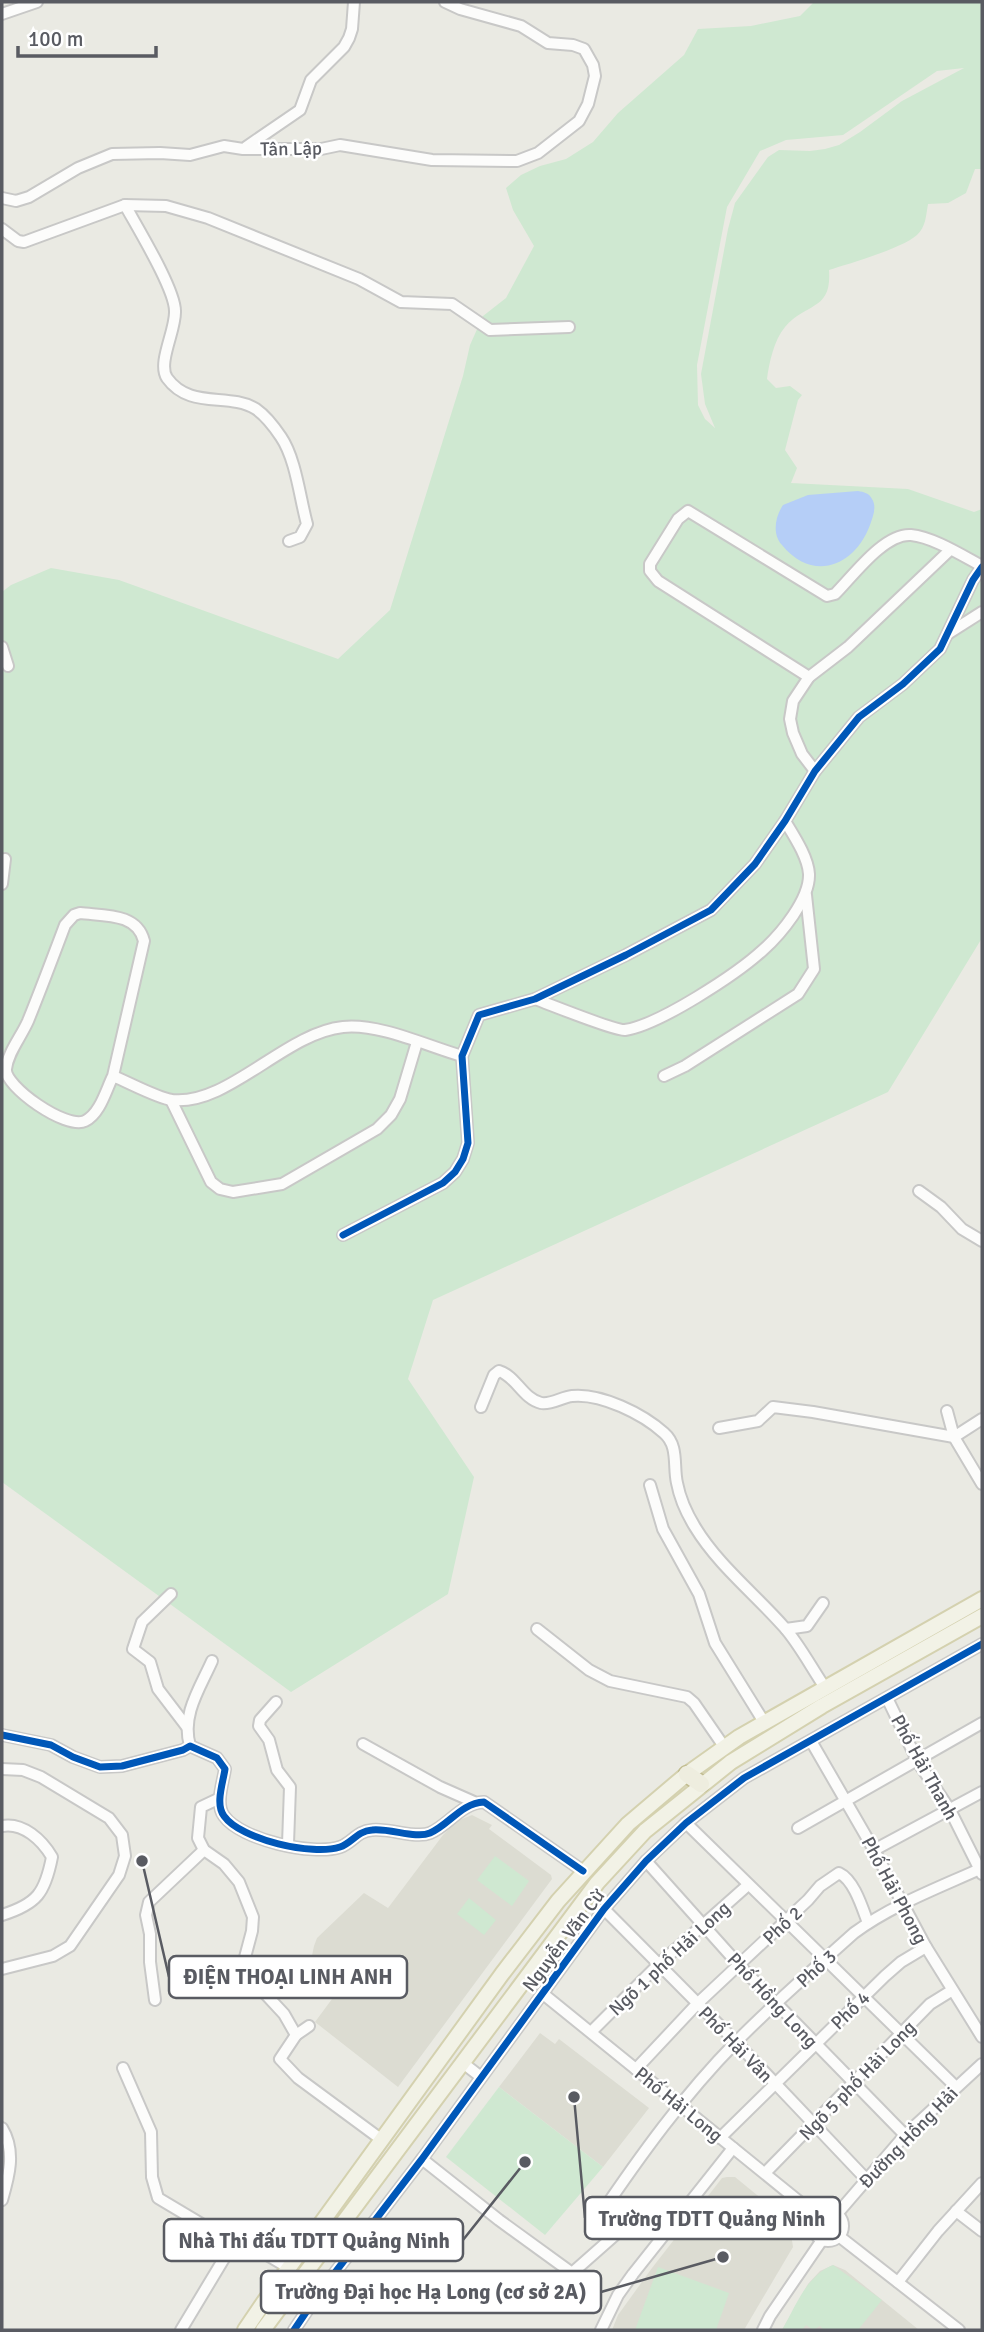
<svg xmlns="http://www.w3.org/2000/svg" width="984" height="2332" viewBox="0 0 984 2332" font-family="Signika,sans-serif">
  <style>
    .education { fill: #dcdcd2 }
    .green { fill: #cfe8d1; fill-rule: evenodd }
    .water { fill: #b5cef7 }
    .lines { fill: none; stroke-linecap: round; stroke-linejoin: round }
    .minor-casing { stroke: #c8c8c7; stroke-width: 14 }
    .major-casing { stroke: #d4d1af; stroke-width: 18 }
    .highway-casing { stroke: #c1bc90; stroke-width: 19 }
    .minor { stroke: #fcfcfb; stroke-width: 10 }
    .major { stroke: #f2f2e6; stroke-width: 14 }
    .highway { stroke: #eeeddf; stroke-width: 16 }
    .cycleway-casing { stroke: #fff; stroke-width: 11 }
    .cycleway { stroke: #0057b8; stroke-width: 7 }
    .labels { text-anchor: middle; stroke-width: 5; stroke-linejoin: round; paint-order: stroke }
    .street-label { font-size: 19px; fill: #595b62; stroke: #fff }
    .leader { fill: none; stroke: #595b62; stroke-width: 2.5 }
    .callout-dot { fill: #595b62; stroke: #fff; stroke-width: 2.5 }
    .callout { fill: #fff; stroke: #595b62; stroke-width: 2.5 }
    .callout-label { font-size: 21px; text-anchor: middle; font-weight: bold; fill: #595b62 }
  </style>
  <rect width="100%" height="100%" fill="#eaeae3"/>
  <g class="education">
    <polygon points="472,1815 492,1825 489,1829 551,1875 552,1879 398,2087 315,2022 332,1999 307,1980 314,1946 317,1938 364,1893 388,1908 443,1835 457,1821"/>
    <polygon points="540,2033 555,2044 559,2039 649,2108 603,2167 499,2087"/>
    <polygon points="727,2177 735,2177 789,2221 793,2247 744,2330 612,2330 618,2315 652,2268 722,2178"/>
    <polygon points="833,2265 845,2270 919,2330 782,2330 808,2284 820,2271"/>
  </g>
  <g class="green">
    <path d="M814,2H982V169H975L966,193L948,203L928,204C926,215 926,227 917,235C903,248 848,264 829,270C832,311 807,302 785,327C774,340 769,363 767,379L776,388L790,386L802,395L798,400L785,450L797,468L791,483L908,489L974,512L982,509V938L888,1092L433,1300L408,1379L474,1477L448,1594L291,1692L2,1482V592L11,585L51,568L119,580L338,659L390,610L463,376L470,345L483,316L506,298L534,246L513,210L506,188L521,175L540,166L566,159L593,142L618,113L684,55L698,29L751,26L800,16ZM964,68L902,101L860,132L839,145L825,149L810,151L779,150L768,157L735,203L728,229L701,374L705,404L715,428L705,419L698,405L697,365L727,207L760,151L786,140L843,135L937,71Z"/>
    <polygon points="495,1856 529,1881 512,1906 477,1880"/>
    <polygon points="469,1898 496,1920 484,1935 457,1914"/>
    <polygon points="499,2087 603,2167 545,2235 446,2157"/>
    <path d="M833,2265L882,2300L858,2330H824L820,2326L813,2330L806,2325L802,2330H782C796,2306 806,2276 833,2265Z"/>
    <polygon points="658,2267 729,2293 716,2330 635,2330"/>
  </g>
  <path class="water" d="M858,491C864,492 869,493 872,499C877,507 873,516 870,525C855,566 813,583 782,545C772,534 775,517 783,505L808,495Z"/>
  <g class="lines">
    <defs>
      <g id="minor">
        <polyline points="2,14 37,2"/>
        <polyline points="246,147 300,110 311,80 344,47 349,38 352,29 354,2"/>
        <polyline points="2,198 16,201 29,197 78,168 112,154 160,153 190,155 224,146 243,149 321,149 340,145 432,160 517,161 538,153 579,121 588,104 595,76 593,65 584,49 573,45 548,43 521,26 460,9 445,2"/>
        <path d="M125,205C137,227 175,289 175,311C176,330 157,363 167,378C190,410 228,392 256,409C266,416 275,428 281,437C296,459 300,499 307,524L300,537L289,541"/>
        <polyline points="2,229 18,241 24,242 125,205 166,206 208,218 359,279 401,302 452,304 490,330 569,327"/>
        <polyline points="949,633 982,612"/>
        <polyline points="2,647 8,666"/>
        <path d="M809,677L658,581L650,571V564L678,519L688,511L827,596L835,594C853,576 884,533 911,535C933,537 963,556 982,566"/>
        <polyline points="815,771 802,754 793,733 790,719 793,701 809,677 848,647 950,550"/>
        <polyline points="2,884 5,859"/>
        <path d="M535,999C549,1004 615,1031 625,1030C659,1025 737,974 763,950C781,934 810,899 809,874C808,857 794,836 785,821"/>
        <path d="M113,1076L144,941C137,913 105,916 80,913L74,915L65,925C53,957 41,989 28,1021C21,1037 8,1052 6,1069C4,1086 66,1130 85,1121C100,1114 106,1090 113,1076C128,1082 157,1098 172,1100C228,1106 285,1033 343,1027C379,1023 427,1046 462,1056"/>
        <polyline points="664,1076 685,1066 798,994 814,969 806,895"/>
        <polyline points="171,1100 211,1182 220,1189 233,1192 282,1184 377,1129 391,1115 400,1099 417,1042"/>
        <polyline points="919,1191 941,1207 962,1229 982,1241"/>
        <polyline points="343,1235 443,1183 455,1172 463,1159 468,1143 462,1056 479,1015 535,999 626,955 711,910 755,864 785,821 815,771 859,717 903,684 940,649 973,580 982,567"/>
        <path d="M481,1407L494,1375L499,1371C516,1376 523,1399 541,1403C551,1405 562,1397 572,1396C601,1393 643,1414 664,1433C679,1446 673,1466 677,1483C680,1499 687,1514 695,1527C718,1565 755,1594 784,1627C800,1645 812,1669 826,1689"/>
        <polyline points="947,1411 954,1437 982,1484"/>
        <polyline points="719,1428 758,1421 773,1407 813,1412 954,1437 982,1419"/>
        <polyline points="650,1485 663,1529 699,1594 715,1643 764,1722"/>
        <polyline points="171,1594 142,1622 133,1649 150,1662 158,1689 187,1727"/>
        <polyline points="537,1629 589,1670 610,1681 687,1697 694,1703 725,1748"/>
        <polyline points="786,1629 807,1626 823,1603"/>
        <polyline points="887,1698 918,1762 950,1810 982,1874"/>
        <polyline points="276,1702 260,1720 259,1726 269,1740 277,1770 290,1787 288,1844"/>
        <path d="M2,1735L51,1745L73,1757L100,1767L122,1766L183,1750L190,1746L217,1758L225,1769C223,1783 215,1804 224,1816C241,1840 313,1856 340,1847C352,1843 357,1831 372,1830C390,1828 416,1839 430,1833C449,1825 461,1803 484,1802L583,1871"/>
        <polyline points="811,1741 874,1850 926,1947 982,2037"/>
        <polyline points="363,1744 440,1787 474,1802"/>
        <path d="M190,1746C181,1715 200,1688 212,1661"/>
        <polyline points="2,1769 23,1770 41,1777 109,1818 122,1835 125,1856 119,1875 70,1946 53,1956 2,1969"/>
        <polyline points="220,1798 201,1807 198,1838 204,1850 224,1864 239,1882 253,1917 252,1931 244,1961 244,1971 284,2014 296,2035 280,2059 298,2078 382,2140"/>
        <polyline points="686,1823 956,2087"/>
        <path d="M2,1826C23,1822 42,1840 52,1857C45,1893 37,1904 2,1915"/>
        <polyline points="798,1828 982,1723"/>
        <polyline points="874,1850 982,1792"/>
        <polyline points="646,1861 739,1965 905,2135"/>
        <polyline points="604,1909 736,2042 866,2179"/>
        <polyline points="542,1993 817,2216"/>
        <polyline points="155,2000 150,1962 150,1934 146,1915 149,1902 204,1850"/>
        <polyline points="591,2032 659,1964 748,1885"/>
        <polyline points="296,2035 309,2026"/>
        <polyline points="463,2063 481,2077"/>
        <polyline points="123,2068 151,2132 152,2177 158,2198 210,2229 237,2237 289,2268"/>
        <path d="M636,2069L697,2004L808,1900L820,1886L839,1873C854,1880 862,1907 868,1923"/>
        <path d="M2,2128C16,2151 9,2176 2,2200"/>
        <polyline points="720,2138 885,1976 901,1962 926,1947"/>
        <path d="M422,2159L499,2220L572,2273L615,2235L598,2218C640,2156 683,2096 736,2042C773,2004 814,1969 854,1933C892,1905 938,1888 982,1868"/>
        <polyline points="765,2173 930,2004 951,1991"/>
        <circle cx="828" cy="2226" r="15"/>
        <polyline points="956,2211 982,2231"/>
        <polyline points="837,2214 905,2135 982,2064"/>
        <polyline points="840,2237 959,2330"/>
        <polyline points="898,2282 938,2231 982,2183"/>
        <polyline points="181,2330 237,2237"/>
        <polyline points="294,2330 317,2296 422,2159 604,1909 646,1861 686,1823 744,1778 982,1644"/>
        <polyline points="601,2330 618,2295 633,2274 733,2148"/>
        <polyline points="763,2330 770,2316 822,2240"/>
      </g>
      <g id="major">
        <polyline points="245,2330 264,2302 502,1974 558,1901 628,1824 687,1774 739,1737 982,1599"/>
        <polyline points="263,2330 597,1883 645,1831 731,1762 822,1706 982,1616"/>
      </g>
      <polyline id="highway" points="687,1774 701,1784"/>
    </defs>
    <use href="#minor" class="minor-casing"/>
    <use href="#major" class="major-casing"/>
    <use href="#highway" class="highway-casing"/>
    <use href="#minor" class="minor"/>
    <use href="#major" class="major"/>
    <use href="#highway" class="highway"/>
    <defs>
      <g id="cycleway">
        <polyline points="343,1235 443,1183 455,1172 463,1159 468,1143 462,1056 479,1015 535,999 626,955 711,910 755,864 785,821 815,771 859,717 903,684 940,649 973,580 982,567"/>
        <path d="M2,1735L51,1745L73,1757L100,1767L122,1766L183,1750L190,1746L217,1758L225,1769C223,1783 215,1804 224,1816C241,1840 313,1856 340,1847C352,1843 357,1831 372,1830C390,1828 416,1839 430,1833C449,1825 461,1803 484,1802L583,1871"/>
        <polyline points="294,2330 317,2296 422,2159 604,1909 646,1861 686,1823 744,1778 982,1644"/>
      </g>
    </defs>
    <use href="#cycleway" class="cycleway-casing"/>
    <use href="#cycleway" class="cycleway"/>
  </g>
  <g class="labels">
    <g class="street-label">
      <text transform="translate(291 148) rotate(-1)" y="7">Tân Lập</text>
      <text transform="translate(925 1767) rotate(61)" y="7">Phố Hải Thanh</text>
      <text transform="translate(895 1890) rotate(62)" y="7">Phố Hải Phong</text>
      <text transform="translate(782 1925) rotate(-43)" y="7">Phố 2</text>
      <text transform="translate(563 1940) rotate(-53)" y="7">Nguyễn Văn Cừ</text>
      <text transform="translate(669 1958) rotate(-43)" y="7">Ngõ 1 phố Hải Long</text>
      <text transform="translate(816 1968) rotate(-42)" y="7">Phố 3</text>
      <text transform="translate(773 2000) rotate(47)" y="7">Phố Hồng Long</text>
      <text transform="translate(850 2010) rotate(-44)" y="7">Phố 4</text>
      <text transform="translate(736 2044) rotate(46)" y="7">Phố Hải Vân</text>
      <text transform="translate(857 2080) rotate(-46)" y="7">Ngõ 5 phố Hải Long</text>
      <text transform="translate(679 2104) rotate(39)" y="7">Phố Hải Long</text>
      <text transform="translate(908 2137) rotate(-46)" y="7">Đường Hồng Hải</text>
    </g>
  </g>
  <path class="leader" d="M142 1861L169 1977M574 2097L585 2218M525 2162L463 2240M723 2257L601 2292"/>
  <g class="callout-dot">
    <circle cx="142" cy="1861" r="7"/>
    <circle cx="574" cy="2097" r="7"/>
    <circle cx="525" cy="2162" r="7"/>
    <circle cx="723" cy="2257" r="7"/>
  </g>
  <g class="callout">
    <rect x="169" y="1956" width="238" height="42" rx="7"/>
    <rect x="585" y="2197" width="255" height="42" rx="7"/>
    <rect x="164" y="2219" width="299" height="42" rx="7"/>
    <rect x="261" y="2271" width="340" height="42" rx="7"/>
  </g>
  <g class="callout-label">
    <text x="288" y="1984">ĐIỆN THOẠI LINH ANH</text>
    <text x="712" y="2226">Trường TDTT Quảng Ninh</text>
    <text x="314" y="2248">Nhà Thi đấu TDTT Quảng Ninh</text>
    <text x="431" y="2299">Trường Đại học Hạ Long (cơ sở 2A)</text>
  </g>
  <rect width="984" height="2332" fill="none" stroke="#595b62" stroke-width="7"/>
  <path d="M18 46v10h138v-10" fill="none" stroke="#595b62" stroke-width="3.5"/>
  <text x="28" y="46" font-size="21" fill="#595b62" stroke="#ffffff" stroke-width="5" paint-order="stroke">100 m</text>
</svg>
